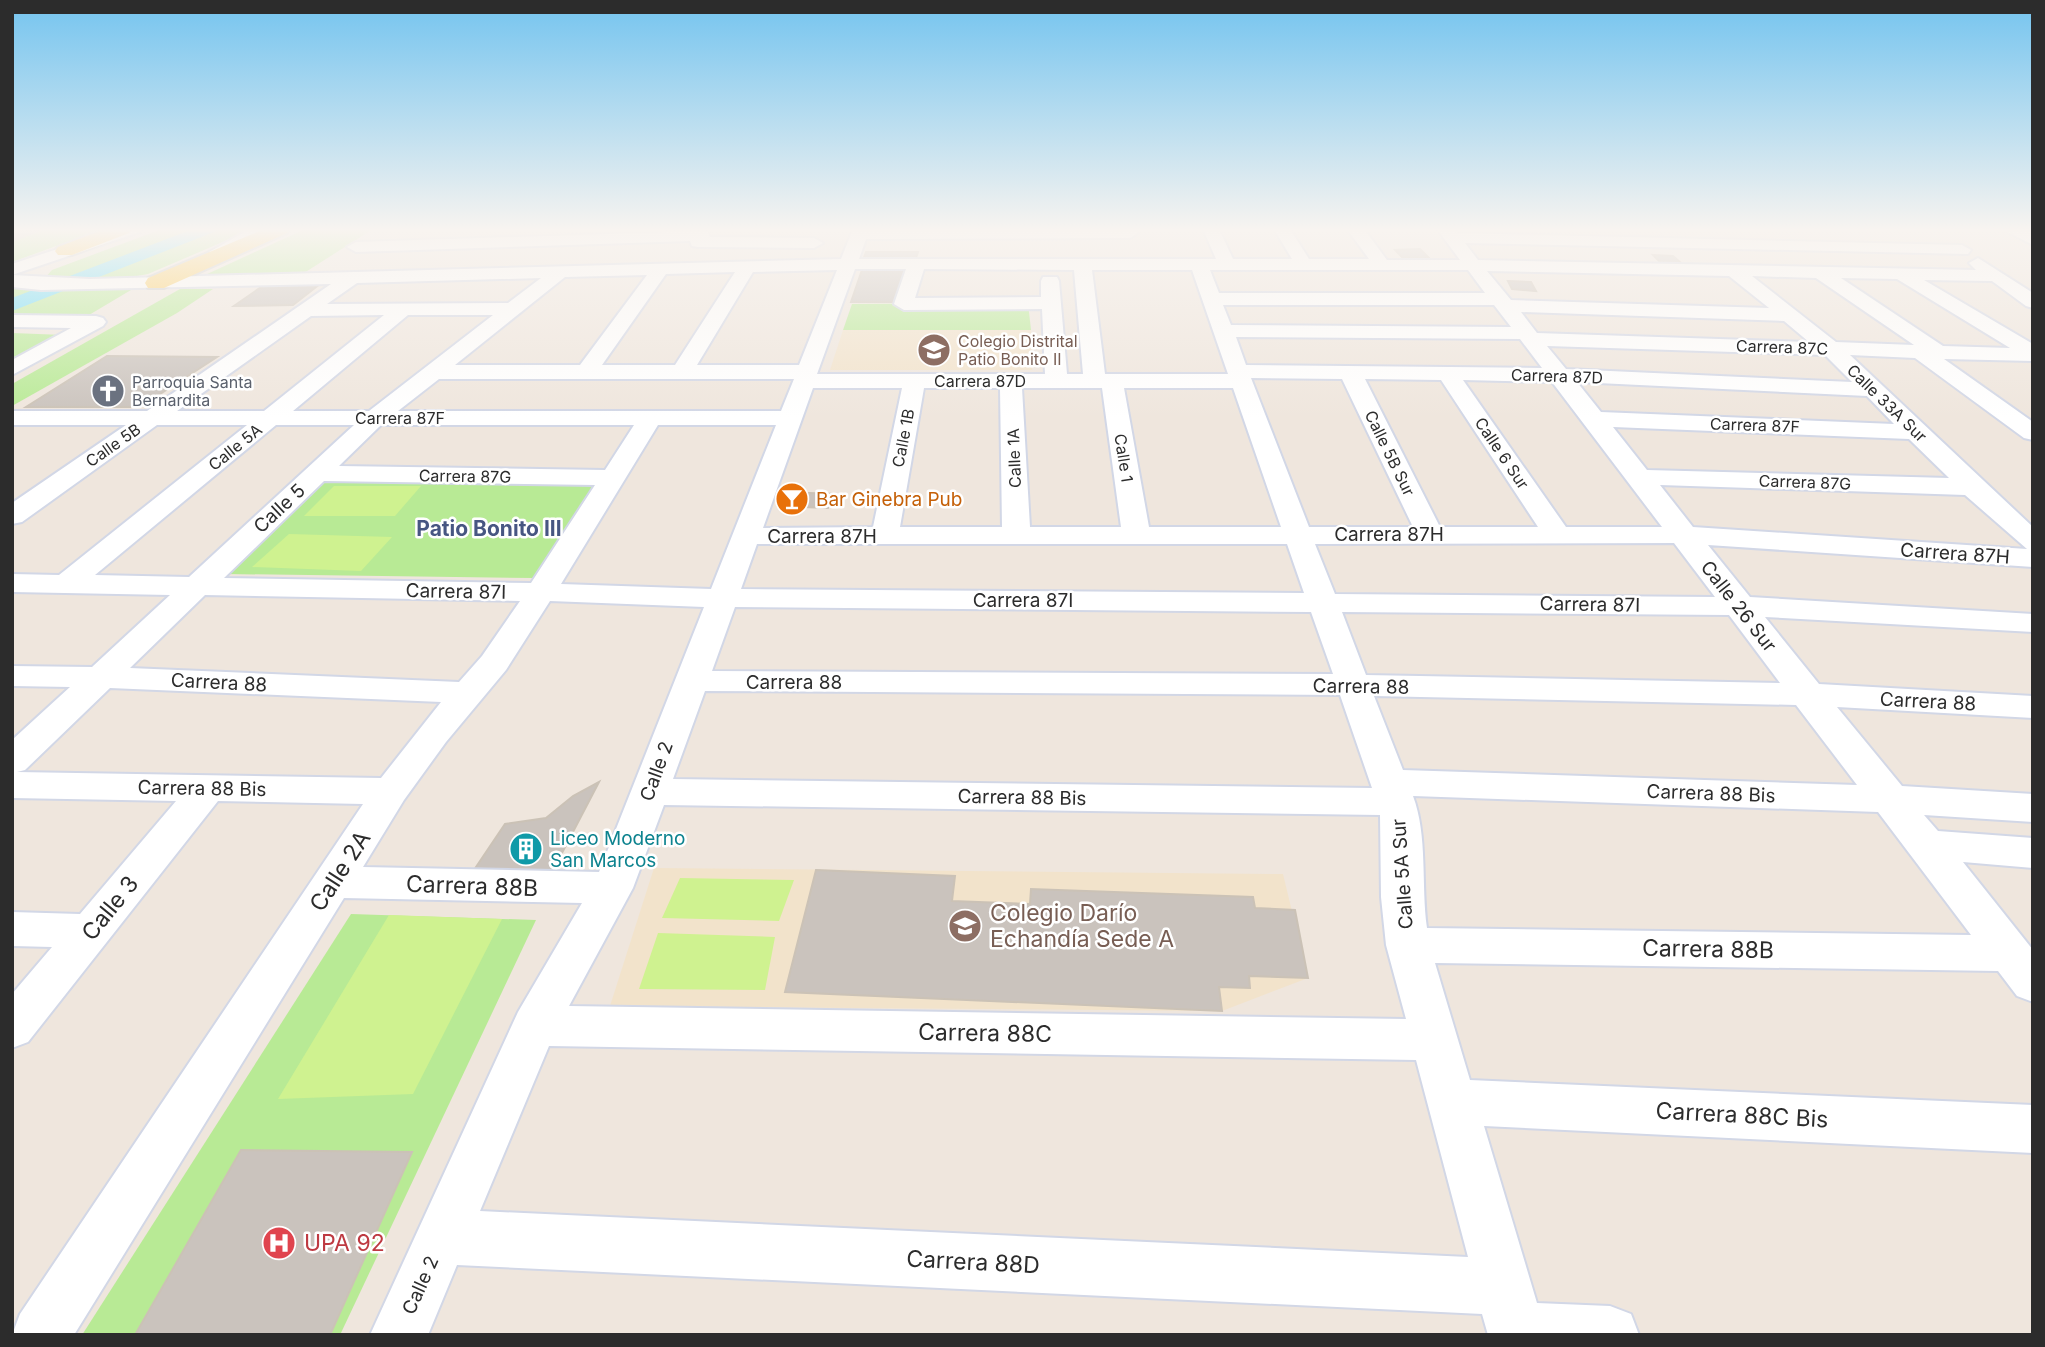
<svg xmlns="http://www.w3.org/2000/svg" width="2045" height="1347" viewBox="0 0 2045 1347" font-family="Inter,sans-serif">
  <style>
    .education { fill: #f2e3cb }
    .green { fill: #b8ea95 }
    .pitch { fill: #cff290 }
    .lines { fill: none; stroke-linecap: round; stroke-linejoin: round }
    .canal { fill: #67ddfa; fill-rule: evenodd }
    .building { fill: #cac3bd; stroke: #cbc2b6; stroke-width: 2 }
    .minor-casing { stroke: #d2d7e6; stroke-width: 4 }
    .major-casing { stroke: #c8c8c8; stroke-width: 4 }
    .minor { fill: #fff; fill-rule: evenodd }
    .major { fill: #fecb53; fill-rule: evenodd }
    .labels { text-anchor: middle; stroke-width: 5; stroke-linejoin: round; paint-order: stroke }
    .far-education-label { font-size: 16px; fill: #785e54; stroke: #fff; text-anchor: start }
    .far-street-label { font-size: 16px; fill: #2c2c2c; stroke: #fff }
    .far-worship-label { font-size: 16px; fill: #5b616d; stroke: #fff; text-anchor: start }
    .food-label { font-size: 19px; fill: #c56008; stroke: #fff; text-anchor: start }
    .street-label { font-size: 19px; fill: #2c2c2c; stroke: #fff }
    .culture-label { font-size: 19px; fill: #0d838f; stroke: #fff; text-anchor: start }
    .neighbourhood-label { font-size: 21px; font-weight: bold; fill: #475682; stroke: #fff }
    .near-street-label { font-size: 23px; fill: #2c2c2c; stroke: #fff }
    .near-education-label { font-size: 23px; fill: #785e54; stroke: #fff; text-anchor: start }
    .near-health-label { font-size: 23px; fill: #be3a42; stroke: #fff; text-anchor: start }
  </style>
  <rect width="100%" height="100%" fill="#efe6dd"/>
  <g class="education">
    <polygon points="843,330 1031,330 1032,370 830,370"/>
    <polygon points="654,868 1283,874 1308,978 1222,1011 610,1006"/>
  </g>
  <g class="green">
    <polygon points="43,229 103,229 12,262 12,241"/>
    <polygon points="162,229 253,229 148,274 115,280 45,278 52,270"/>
    <polygon points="305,229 373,229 304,273 205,275"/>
    <polygon points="12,288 20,289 131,290 89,315 12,316"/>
    <polygon points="180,289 213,289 177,313 12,406 12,384"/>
    <polygon points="1028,303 1031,330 843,330 852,304"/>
    <polygon points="12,333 64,335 12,364"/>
    <polygon points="327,478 597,481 534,578 226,574"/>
    <polygon points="351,914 536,920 340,1335 82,1335"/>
  </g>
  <g class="pitch">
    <polygon points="334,486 421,486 395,516 304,516"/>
    <polygon points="289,534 392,537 361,571 252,567"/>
    <polygon points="680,878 794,880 779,921 662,918"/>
    <polygon points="389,915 502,919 413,1094 278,1099"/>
    <polygon points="658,933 775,937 765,990 639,989"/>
  </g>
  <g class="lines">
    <polygon class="canal" points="193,229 216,229 214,232 12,311 12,298"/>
  </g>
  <g class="building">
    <polygon points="12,229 43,229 12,241"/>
    <polygon points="1420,249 1429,258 1403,258 1395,250"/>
    <polygon points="866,252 918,252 915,261 863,260"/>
    <polygon points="1653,255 1673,256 1681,263 1661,263"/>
    <polygon points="862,270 906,270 897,302 851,302"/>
    <polygon points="1508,281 1531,282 1536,291 1512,289"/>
    <polygon points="320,284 293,305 234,306 264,285"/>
    <polygon points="107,356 217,357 140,407 26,407"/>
    <polygon points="785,492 834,494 828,508 778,506"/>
    <polygon points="599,782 551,874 470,876 505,824 546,818 573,796"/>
    <polygon points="816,870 955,876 952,901 1030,904 1031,889 1253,897 1255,908 1295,910 1308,978 1249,976 1250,988 1219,987 1222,1011 785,992"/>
    <polygon points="241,1150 412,1152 330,1335 135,1335"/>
  </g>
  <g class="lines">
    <defs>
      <g id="minor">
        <polygon points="118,229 142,229 140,232 12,275 12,264"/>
        <polygon points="250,229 271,229 224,256 218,257 209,252"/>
        <path d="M853,229H1134L1138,233L1130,238L866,239L859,259H1216L1203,229H1219L1233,259H1292L1274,229H1290L1309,259H1369L1347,229H1364L1387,260H1460L1437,229H1454L1457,233L1962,245L1971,250L1968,254L1465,243L1478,260L1976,270L1969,263L1978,258L2033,293V308L2026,306L1992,281L1924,280L2033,344V361L1944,359L2033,422V440L2024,438L1915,358L1850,355L2033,527V567L1708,545L1750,597L2033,614V632L1765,617L1819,684L2033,696V718L1837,707L1902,786L2033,794V822L1924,815L1938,831L2033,838V868L1963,862L2033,950V1002L2017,996L1998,971L1435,963L1470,1080L2033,1105V1153L1484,1126L1537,1303L1610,1306L1631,1314L1639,1335H1488L1482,1314L457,1265L428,1335H370L518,1012L582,903L344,898L74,1335H12L20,1314L363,804L218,801L28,1042L12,1048V994L52,947L12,946V912L80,914L176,801L12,798V740L70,687L12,686V666L92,667L170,595L12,592V574L59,575L247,425H157L22,522L12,524V503L126,425H12V411H147L331,284L41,290L12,287V275L90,279L841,259ZM855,269H906L894,304L904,310L1042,309L1045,374H817ZM924,269L1074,270L1083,374H1067L1059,281L1057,277H1043L1041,281V297L915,298ZM837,270L799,365H697L753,272ZM1092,270H1192L1228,374H1105ZM1210,270H1468L1485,293H1219ZM1487,271L1729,276L1769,308L1511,300ZM735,272L675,365H602L666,274ZM647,275L580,365H455L565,277ZM1752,276L1816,278L1914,345L1836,342ZM541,278L508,303L327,304L357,283ZM1841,278L1897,279L2010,348L1943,346ZM1223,305H1494L1511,327L1231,325ZM1521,312L1784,321L1809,342L1537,333ZM384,315L264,411H177L311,316ZM408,315H493L369,411H293ZM1236,337L1520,339L1542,368L1246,365ZM1547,346L1825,355L1852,382L1566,369ZM1251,378L1342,379L1413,527H1309ZM439,379H794L781,411H398ZM1365,379L1441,380L1538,527H1440ZM1463,380L1552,382L1662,527H1566ZM1577,382L1867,396L1894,424L1601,412ZM813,388H902L873,527L763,528ZM924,388H1000L1002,527H900ZM1022,388H1102L1121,527H1030ZM1124,388H1233L1281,527H1149ZM276,425H354L189,577L95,575ZM381,425H634L605,470L339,466ZM658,425H776L711,589L561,584ZM1613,427L1909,439L1949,478L1647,470ZM324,481L595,485L531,583L224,578ZM1660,485L1965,495L2027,549L1693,527ZM1674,543L1715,597L1335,594L1315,544ZM757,544H1287L1304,593L741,589ZM205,595L520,601L482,656L459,682L130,668ZM550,601L704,607L599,872L363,867L404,800L446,742L506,670ZM735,607L1311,612L1333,674L712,671ZM1342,612L1729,615L1780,683L1366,675ZM110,688L441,702L381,778L17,772L25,770ZM705,691L1340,695L1372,788L673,779ZM1374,696L1796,705L1857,785L1403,770ZM1413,796L1878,812L1971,935L1427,928C1421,885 1428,836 1413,796ZM664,805L1380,815L1381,897L1386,945L1406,1019L569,1006L633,888ZM549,1046L1416,1060L1468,1257L480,1211Z"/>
        <polygon points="2002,229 2023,229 2033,233 2033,245"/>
        <polygon points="702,231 708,232 710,237 814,238 823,243 814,248 698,247 692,246 690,241 356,252 347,247 356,242"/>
        <polygon points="12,315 96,316 103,318 106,322 103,326 12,375 12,360 71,328 12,327"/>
      </g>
      <g id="major">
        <polygon points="105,229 132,229 129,233 72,255 58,255 55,251 58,247"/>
        <polygon points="264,229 290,229 287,233 164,288 148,288 145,283 148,278"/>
      </g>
    </defs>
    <use href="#minor" class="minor-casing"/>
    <use href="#major" class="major-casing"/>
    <use href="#minor" class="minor"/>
    <use href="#major" class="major"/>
  </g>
  <linearGradient id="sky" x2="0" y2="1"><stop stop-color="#74c4ef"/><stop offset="0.55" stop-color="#f8f4f0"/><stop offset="1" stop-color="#f8f4f0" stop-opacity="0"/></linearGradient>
  <rect width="2045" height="418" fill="url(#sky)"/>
  <defs>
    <symbol id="school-disc" viewBox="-11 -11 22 22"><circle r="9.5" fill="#8d6e63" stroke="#fff"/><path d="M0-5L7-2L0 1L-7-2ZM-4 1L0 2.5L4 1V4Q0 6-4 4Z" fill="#fff"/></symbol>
    <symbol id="church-disc" viewBox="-11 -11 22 22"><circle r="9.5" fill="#6b7280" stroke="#fff"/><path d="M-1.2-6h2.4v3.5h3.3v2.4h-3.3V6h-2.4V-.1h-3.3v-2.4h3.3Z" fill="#fff"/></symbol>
    <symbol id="bar-disc" viewBox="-11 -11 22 22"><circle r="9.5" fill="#e8710a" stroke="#fff"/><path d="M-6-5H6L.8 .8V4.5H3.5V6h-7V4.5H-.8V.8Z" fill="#fff"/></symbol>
    <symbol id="building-disc" viewBox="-11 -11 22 22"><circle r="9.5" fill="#0f9aa8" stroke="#fff"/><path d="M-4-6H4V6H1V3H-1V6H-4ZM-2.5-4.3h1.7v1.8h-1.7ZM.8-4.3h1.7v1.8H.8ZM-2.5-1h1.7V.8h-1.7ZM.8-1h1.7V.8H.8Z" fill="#fff"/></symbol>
    <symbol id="hospital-disc" viewBox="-11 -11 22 22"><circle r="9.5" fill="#e0444e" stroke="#fff"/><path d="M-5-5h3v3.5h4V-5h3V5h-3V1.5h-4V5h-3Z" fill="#fff"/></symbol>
  </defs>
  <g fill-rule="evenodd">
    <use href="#school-disc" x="915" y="331" width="38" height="38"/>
    <use href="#church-disc" x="89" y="372" width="38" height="38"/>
    <use href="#bar-disc" x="773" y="480" width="38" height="38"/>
    <use href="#building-disc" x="507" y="830" width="38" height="38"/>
    <use href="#school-disc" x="946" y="907" width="38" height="38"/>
    <use href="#hospital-disc" x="260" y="1224" width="38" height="38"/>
  </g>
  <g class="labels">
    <g class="far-education-label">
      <text x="958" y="347">Colegio Distrital<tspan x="958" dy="18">Patio Bonito II</tspan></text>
    </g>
    <g class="far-street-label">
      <text transform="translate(1782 347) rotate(2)" y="6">Carrera 87C</text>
      <text transform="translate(1557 376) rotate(2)" y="6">Carrera 87D</text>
      <text x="980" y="387">Carrera 87D</text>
      <text transform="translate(1887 403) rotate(44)" y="6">Calle 33A Sur</text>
      <text x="400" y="424">Carrera 87F</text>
      <text transform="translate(1755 425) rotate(2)" y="6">Carrera 87F</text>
      <text transform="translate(903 438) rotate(-79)" y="6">Calle 1B</text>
      <text transform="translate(113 445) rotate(-35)" y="6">Calle 5B</text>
      <text transform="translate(235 447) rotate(-39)" y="6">Calle 5A</text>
      <text transform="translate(1390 453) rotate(64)" y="6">Calle 5B Sur</text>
      <text transform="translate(1502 453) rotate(56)" y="6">Calle 6 Sur</text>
      <text transform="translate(1014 458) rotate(-92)" y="6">Calle 1A</text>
      <text transform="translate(1124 458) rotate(81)" y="6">Calle 1</text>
      <text transform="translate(465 476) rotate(1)" y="6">Carrera 87G</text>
      <text transform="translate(1805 482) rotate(2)" y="6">Carrera 87G</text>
    </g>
    <g class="far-worship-label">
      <text x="132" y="388">Parroquia Santa<tspan x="132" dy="18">Bernardita</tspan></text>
    </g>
    <g class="food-label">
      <text x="816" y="506">Bar Ginebra Pub</text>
    </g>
    <g class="street-label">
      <text transform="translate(279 508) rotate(-43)" y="7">Calle 5</text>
      <text x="1389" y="541">Carrera 87H</text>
      <text x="822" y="543">Carrera 87H</text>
      <text transform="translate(1955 553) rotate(4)" y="7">Carrera 87H</text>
      <text transform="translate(456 591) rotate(1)" y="7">Carrera 87I</text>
      <text x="1023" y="607">Carrera 87I</text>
      <text transform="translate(1590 604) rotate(1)" y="7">Carrera 87I</text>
      <text transform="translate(1739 606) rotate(52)" y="7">Calle 26 Sur</text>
      <text transform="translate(219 682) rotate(3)" y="7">Carrera 88</text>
      <text x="794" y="689">Carrera 88</text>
      <text transform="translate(1361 686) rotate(1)" y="7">Carrera 88</text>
      <text transform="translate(1928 701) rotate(3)" y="7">Carrera 88</text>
      <text transform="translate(656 771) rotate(-70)" y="7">Calle 2</text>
      <text transform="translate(202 788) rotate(1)" y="7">Carrera 88 Bis</text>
      <text transform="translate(1711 793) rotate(2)" y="7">Carrera 88 Bis</text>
      <text transform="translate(1022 797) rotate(1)" y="7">Carrera 88 Bis</text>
      <text transform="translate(1402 874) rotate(-94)" y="7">Calle 5A Sur</text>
      <text transform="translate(420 1285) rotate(-66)" y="7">Calle 2</text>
    </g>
    <g class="culture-label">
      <text x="550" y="845">Liceo Moderno<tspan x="550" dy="22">San Marcos</tspan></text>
    </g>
    <g class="neighbourhood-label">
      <text x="489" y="536">Patio Bonito III</text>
    </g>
    <g class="near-street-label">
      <text transform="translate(340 871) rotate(-57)" y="8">Calle 2A</text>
      <text transform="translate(472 886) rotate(2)" y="8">Carrera 88B</text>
      <text transform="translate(110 908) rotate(-51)" y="8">Calle 3</text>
      <text transform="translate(1708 949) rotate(1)" y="8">Carrera 88B</text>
      <text transform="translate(985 1033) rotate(1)" y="8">Carrera 88C</text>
      <text transform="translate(1742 1115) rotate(3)" y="8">Carrera 88C Bis</text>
      <text transform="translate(973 1262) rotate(3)" y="8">Carrera 88D</text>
    </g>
    <g class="near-education-label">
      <text x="990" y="921">Colegio Darío<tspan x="990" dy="26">Echandía Sede A</tspan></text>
    </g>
    <g class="near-health-label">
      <text x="304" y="1251">UPA 92</text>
    </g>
  </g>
  <rect width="2045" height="1347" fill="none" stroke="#2c2c2c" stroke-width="28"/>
</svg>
